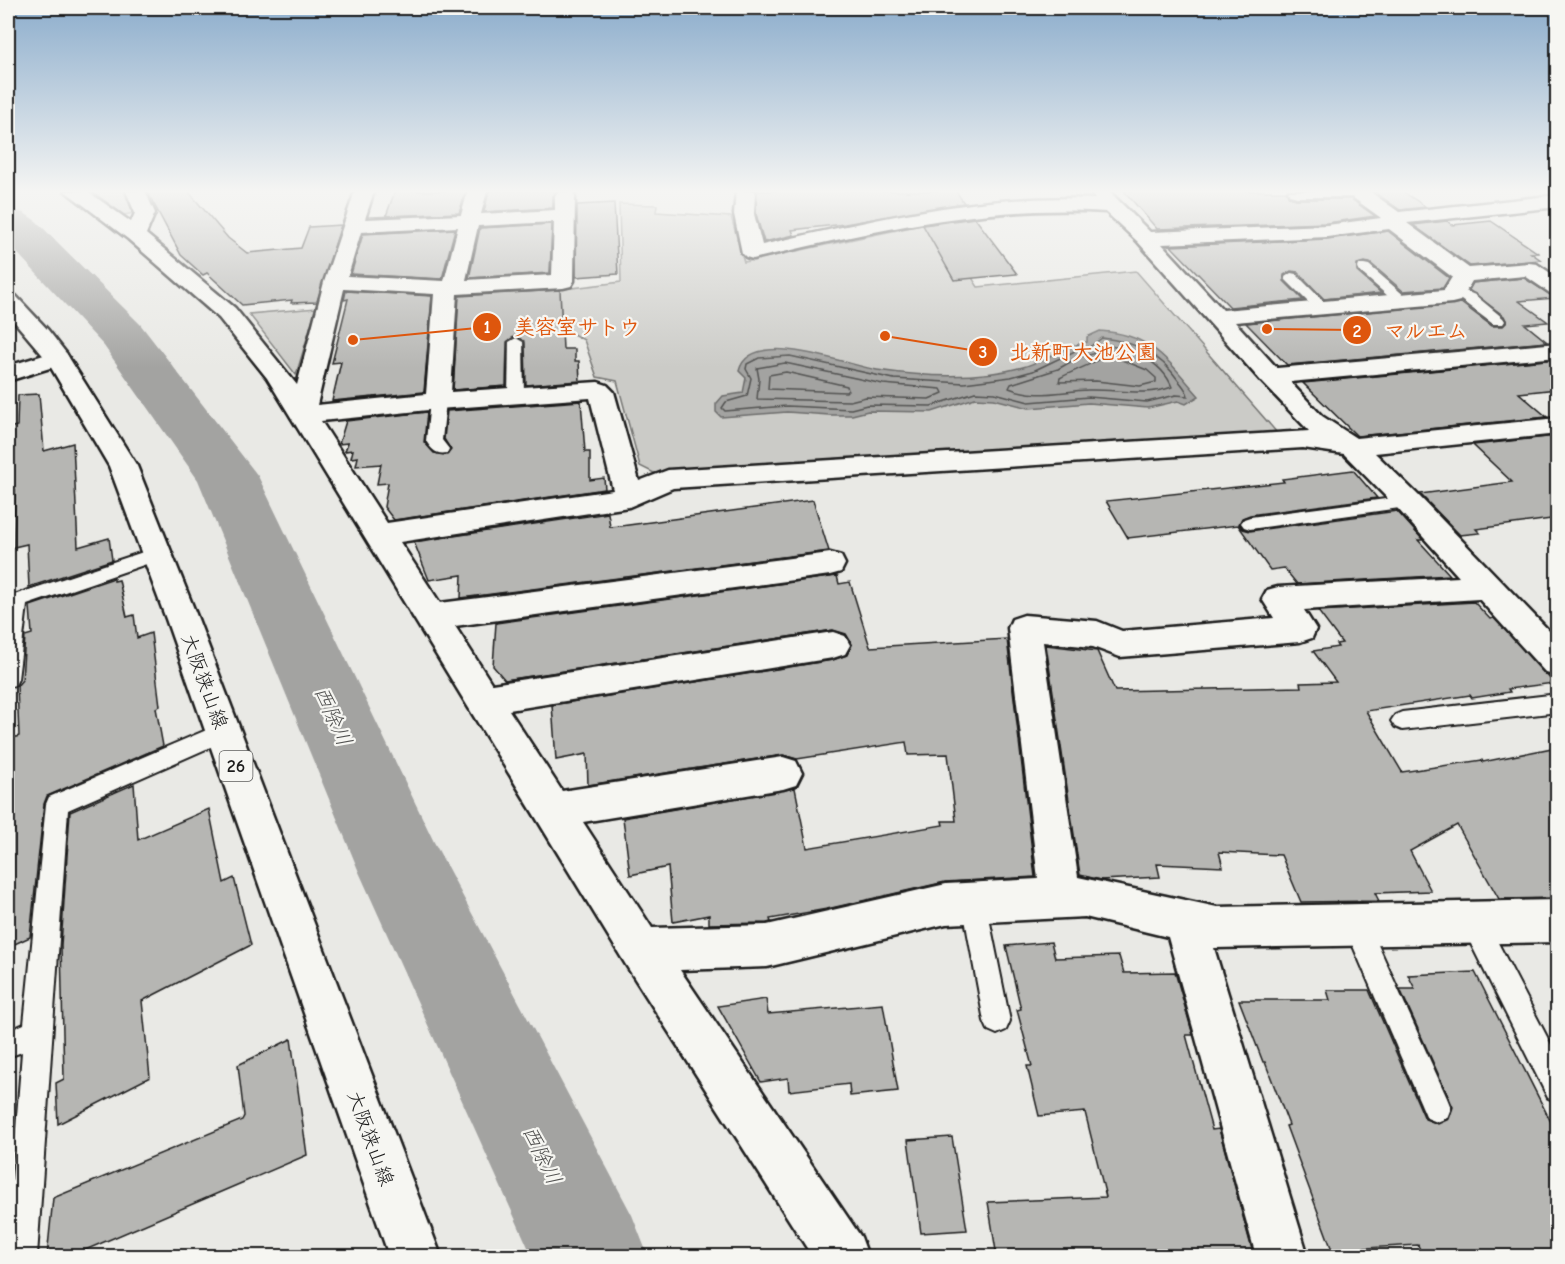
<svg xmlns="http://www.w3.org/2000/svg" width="1565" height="1264" viewBox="0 0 1565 1264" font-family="'Comic Neue','Klee One',sans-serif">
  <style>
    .green { fill: #cbcbc7; stroke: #747472; stroke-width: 1.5 }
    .water { fill: #a3a3a1; stroke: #6d6d6c; stroke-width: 1.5 }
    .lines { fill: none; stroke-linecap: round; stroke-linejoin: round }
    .shore { stroke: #525251; stroke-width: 1.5 }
    .river { fill: #a3a3a1; fill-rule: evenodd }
    .building { fill: #b6b6b3; stroke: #1c1c1c; stroke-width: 1.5 }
    .service-casing { stroke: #1c1c1c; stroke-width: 4 }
    .minor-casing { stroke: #1c1c1c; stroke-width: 5 }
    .primary-casing { stroke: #1c1c1c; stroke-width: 5 }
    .service { fill: #f6f6f2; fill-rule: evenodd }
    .minor { fill: #f6f6f2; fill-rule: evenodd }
    .primary { fill: #f6f6f2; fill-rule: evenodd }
    .labels { text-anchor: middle; stroke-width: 4.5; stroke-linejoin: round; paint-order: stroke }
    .shield { fill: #f6f6f2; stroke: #5d5d5c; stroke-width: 1.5 }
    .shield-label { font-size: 18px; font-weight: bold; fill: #1c1c1c }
    .street-label { font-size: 20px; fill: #1c1c1c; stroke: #f6f6f2 }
    .water-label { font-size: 21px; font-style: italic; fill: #525251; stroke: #f6f6f2 }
    .leader { fill: none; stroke: #de560d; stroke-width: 2 }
    .callout-dot { fill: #de560d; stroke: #f6f6f2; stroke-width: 2 }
    .mark-label { font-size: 18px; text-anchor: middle; font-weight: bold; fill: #fff }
    .callout-label { font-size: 21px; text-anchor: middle; font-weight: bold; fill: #de560d; stroke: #f6f6f2; stroke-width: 4.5; stroke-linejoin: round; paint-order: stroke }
  </style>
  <rect width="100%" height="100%" fill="#e9e9e5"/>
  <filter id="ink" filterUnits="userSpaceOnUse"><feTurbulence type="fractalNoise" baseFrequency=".0167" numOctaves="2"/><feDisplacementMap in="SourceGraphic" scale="12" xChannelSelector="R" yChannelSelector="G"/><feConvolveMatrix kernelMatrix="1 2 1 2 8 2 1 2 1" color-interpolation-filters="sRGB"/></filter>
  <g filter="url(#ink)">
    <g class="green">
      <polygon points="92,191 128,191 139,212 124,215"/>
      <polygon points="619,204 657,205 656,212 731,217 744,262 936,222 978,287 1136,271 1279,435 654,473 640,466 617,381 597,377 584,340 564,329 459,332 455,302 621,282"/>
      <polygon points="316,308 296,375 249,314"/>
    </g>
    <path class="water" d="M1100,331C1152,334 1168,361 1199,396L1186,404L1178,401L1148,408L1089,403L1029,408L994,399L975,398L932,412L868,411L852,415H829L787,412L721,417L716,412V404L723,396L743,393L746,378L739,371C750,326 847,365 877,370C925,377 976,380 1023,367C1045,361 1064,346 1087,342V337Z"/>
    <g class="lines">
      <g class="shore">
        <path d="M1102,338C1134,341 1160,354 1178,380C1182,385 1187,390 1188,396L1176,395L1147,402L1089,397L1029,402L995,393L975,392L931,406L867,405L851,409L787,406L725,411L722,408L726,402L747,396L751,378L746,369L747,364L759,358L790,356L894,379L964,383L1011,377L1033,371L1075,351L1088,348Z"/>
        <path d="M1103,345C1130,348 1161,360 1172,387C1144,397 1117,389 1088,390C1060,391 1036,399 1009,388L1011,384L1058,369L1079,357L1093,354Z"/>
        <path d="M1107,354L1147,370L1156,378V382L1140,386L1096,381L1059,382L1060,378C1076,369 1093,365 1107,354Z"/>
        <polygon points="785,363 883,384 941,389 943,393 929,399 866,397 850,401 757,399 759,379 757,368"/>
        <polygon points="786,372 847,386 848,390 846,392 768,389 769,375"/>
      </g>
      <polygon class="river" points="8,209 24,213 36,221 140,324 258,476 434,842 632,1215 648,1256 532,1256 359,872 198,480 104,346 8,243"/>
    </g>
    <g class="building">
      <polygon points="147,191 188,191 228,238 247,253 301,248 309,227 341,225 317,302 291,303 292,300 242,305 207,273 203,275 181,255"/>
      <polygon points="395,191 466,191 459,213 386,216"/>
      <polygon points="489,191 556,191 553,196 553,208 484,212"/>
      <polygon points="757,191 956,191 964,203 845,224 792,230 794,235 764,242 756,214"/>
      <polygon points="1124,191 1286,191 1289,197 1296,199 1351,199 1375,216 1327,223 1157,229"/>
      <polygon points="1373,191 1402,191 1426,207 1400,210"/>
      <polygon points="614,203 618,274 576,277 577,205"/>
      <polygon points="975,218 1017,274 954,280 923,225"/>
      <polygon points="1447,221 1452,225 1491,221 1538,253 1531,253 1541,260 1470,266 1413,225"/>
      <polygon points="552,224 550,273 469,278 480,228"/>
      <polygon points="455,229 442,279 351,274 363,234"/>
      <polygon points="1388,231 1449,278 1443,288 1403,291 1370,263 1364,262 1357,264 1357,272 1381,293 1324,299 1298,272 1291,271 1284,275 1284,281 1303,300 1230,307 1171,246 1327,239"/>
      <polygon points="1524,278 1556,298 1519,301 1548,322 1525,324 1547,342 1287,365 1246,323 1461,303 1492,326 1503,326 1507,322 1504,316 1469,290 1473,283"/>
      <polygon points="560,290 563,349 575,349 575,361 579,361 580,381 526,385 525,342 515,336 507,342 506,386 453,390 459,296"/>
      <polygon points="346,291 432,296 424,392 332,401 341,362 332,363 348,299 344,300"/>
      <polygon points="1557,359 1557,389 1519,393 1547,417 1357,436 1303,383"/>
      <polygon points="39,394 44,451 73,443 78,547 109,538 112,560 29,587 27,544 14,547 15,490 8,492 8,428 17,426 18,395"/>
      <polygon points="581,401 585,452 590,452 590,480 604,478 605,489 394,520 384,507 388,483 377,484 381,464 356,466 358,457 351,458 353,450 345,451 348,443 339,444 346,421 427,412 424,442 434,453 447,455 451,450 444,439 447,411"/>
      <polygon points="1557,436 1557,526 1551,519 1476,529 1480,533 1460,535 1420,494 1512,482 1473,445"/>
      <polygon points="1353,470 1377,498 1250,515 1242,518 1239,524 1243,529 1250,531 1397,511 1423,540 1418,540 1450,575 1297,584 1284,568 1270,570 1238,525 1128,538 1106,501 1284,482 1282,479"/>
      <polygon points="813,500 829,551 461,598 462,575 429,580 414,542 608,513 610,527 621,526"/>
      <polygon points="837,576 839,584 850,582 870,647 1007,639 1035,877 945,882 827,909 770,919 771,922 767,923 709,924 709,915 673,922 668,867 630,875 623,818 795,788 807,848 943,825 942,821 956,821 948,754 908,755 906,742 797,759 783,755 588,785 587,754 556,760 552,705 833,660 847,655 852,644 846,634 833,630 505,680 493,666 496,623"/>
      <polygon points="114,578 114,581 119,580 127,617 134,615 137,638 151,633 160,706 156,708 163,746 47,796 44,804 30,937 8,947 8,740 19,736 17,686 22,680 25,636 32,634 30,606"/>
      <polygon points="1474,602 1490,619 1494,618 1554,683 1508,689 1510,692 1472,698 1470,695 1366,711 1402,772 1482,760 1483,762 1557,747 1557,898 1499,899 1457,825 1410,851 1431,891 1375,893 1379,901 1301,902 1281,855 1219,852 1223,867 1157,864 1160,877 1101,880 1080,875 1046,645 1097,651 1115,691 1301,687 1300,683 1336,682 1313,651 1338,647 1336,644 1342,643 1318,611"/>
      <polygon points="134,784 138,840 209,809 224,883 234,878 251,945 142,1001 150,1077 58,1124 56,1083 64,1079 61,945 70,812"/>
      <polygon points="1051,942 1055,958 1119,956 1124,973 1175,972 1193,1035 1186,1035 1212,1130 1219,1129 1254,1257 997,1257 988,1202 1106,1197 1085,1112 1039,1116 1027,1066 1032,1066 1017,1010 1021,1009 1006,946"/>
      <polygon points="1475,972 1557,1134 1557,1257 1423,1257 1418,1245 1332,1250 1286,1126 1289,1125 1265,1062 1263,1062 1239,1000 1330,1000 1327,990 1369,990 1425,1119 1438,1124 1449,1119 1453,1107 1400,989 1415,989 1408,975"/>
      <polygon points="766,999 768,1014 883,1004 898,1091 850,1096 849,1084 789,1091 788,1078 761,1082 718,1006"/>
      <polygon points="291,1039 307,1155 69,1257 47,1257 53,1198 242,1120 244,1116 238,1065"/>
      <polygon points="952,1137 967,1230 921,1233 908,1140"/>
    </g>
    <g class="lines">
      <defs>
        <g id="service">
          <polygon points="1364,264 1369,265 1406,297 1408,300 1406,303 1396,303 1359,271 1358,268 1359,265"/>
          <polygon points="1291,273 1296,274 1326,304 1328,307 1326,310 1316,310 1286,280 1285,277"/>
          <polygon points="1456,287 1475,295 1503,318 1505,321 1503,324 1493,324 1449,291 1451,288"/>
          <polygon points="516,338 523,342 524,395 516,400 508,395 509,342"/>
          <path d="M438,396L446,401L442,440L449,449L447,453C436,455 432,450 426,441L430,401Z"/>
          <polygon points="1408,496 1414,498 1417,502 1414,506 1250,529 1244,527 1241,523 1244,519 1250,517"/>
          <polygon points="155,548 161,549 164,554 161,559 27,605 18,679 15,685 8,687 8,597"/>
          <polygon points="1558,694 1558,712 1402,730 1395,727 1391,721 1395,715 1402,712"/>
          <polygon points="223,723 231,726 234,732 231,738 68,810 37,1256 8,1256 8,1231 22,1052 8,1057 8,1031 24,1024 46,804 49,797"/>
          <polygon points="974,891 983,895 986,903 1010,1021 1006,1030 997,1034 988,1030 984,1021 962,903 965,895"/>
          <polygon points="1474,911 1483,914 1558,1058 1558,1102 1548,1098 1465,932 1462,923 1465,914"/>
          <polygon points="1356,913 1365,916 1447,1098 1451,1108 1447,1118 1437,1122 1427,1118 1344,925 1347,916"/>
        </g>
        <g id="minor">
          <path d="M65,191H87L131,222L135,213L126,191H145L155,213L146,234L235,308L297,385L324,282L355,191H374L365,219L461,215L468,191H487L481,214L555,210V196L558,192H572L575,196L574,281L571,286L563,288L457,294L451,392L598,382L607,385L614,392L639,481L668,470L1309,431L1261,381L1138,242L1106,212C983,204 871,232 753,259L746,257L742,253L734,214L736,191H755L754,214L762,245C872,220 982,193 1095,199L1090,191H1109L1150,232L1327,225L1381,218L1352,197H1297L1290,195L1288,191H1369L1399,212L1558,195V207L1407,223L1469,268L1529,263L1537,264L1558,278V295L1550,293L1525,276L1472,281L1460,301L1452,303L1235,322L1277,368L1558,343V357L1290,382L1322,416L1356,438L1558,418V434L1375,453L1418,495L1558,640V676L1546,673L1479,599L1304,610L1316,629L1312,638L1300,642L1120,657L1093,647L1043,642L1078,877L1217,907L1558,900V942L1214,948L1308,1256H1256L1168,937L1085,917L946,924L767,967L680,970L861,1237L868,1256H812L626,965L267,378L219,318L128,239ZM554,222L552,275L466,280L478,226ZM458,227L444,281L348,276L361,232ZM1389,229L1452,277L1444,290L1223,310L1162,244L1327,237ZM344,289L434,294L426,394L317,405ZM590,398L613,490L387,523L321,421L438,409ZM1303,448L1344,454L1398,509L1459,577L1278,587L1267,590L1262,599L1274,618L1122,631L1097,621L1024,615L1012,619L1008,628L1038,879L946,884L767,925L652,928L583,822L783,789L796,785L802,773L796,761L783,757L562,791L509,710L833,658L845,654L850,645L845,636L833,632L492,684L455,626L830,575L841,572L845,564L841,556L830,553L440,603L400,542L629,507L673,488Z"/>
          <polygon points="57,351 66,353 69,358 66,363 8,381 8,366"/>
        </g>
        <polygon id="primary" points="8,294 16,296 48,330 66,353 137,466 198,619 441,1256 389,1256 166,619 109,466 46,359 8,314"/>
      </defs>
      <use href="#service" class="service-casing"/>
      <use href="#minor" class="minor-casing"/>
      <use href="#primary" class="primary-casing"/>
      <use href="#service" class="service"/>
      <use href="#minor" class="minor"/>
      <use href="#primary" class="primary"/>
    </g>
  </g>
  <linearGradient id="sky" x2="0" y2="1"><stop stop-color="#8cadcc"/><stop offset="0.52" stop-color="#f5f5f3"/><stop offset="1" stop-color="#f5f5f3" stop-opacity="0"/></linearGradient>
  <rect width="1565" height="368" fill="url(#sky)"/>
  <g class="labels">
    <rect class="shield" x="219.5" y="751" width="33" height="30" rx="4.5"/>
    <g class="shield-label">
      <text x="236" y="772">26</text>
    </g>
    <g class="street-label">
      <text transform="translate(205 681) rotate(70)" y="7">大阪狭山線</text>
      <text transform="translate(371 1138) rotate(70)" y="7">大阪狭山線</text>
    </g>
    <g class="water-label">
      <text transform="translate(333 716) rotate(66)" y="7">西除川</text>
      <text transform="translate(542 1155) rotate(64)" y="7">西除川</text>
    </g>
  </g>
  <path class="leader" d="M353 340L487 327M1267 329L1357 330M885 336L983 352"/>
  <g class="callout-dot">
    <circle cx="353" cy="340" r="6"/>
    <circle cx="1267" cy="329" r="6"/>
    <circle cx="885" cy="336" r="6"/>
    <circle cx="487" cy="327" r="15"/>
    <circle cx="1357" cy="330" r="15"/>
    <circle cx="983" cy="352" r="15"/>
  </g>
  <g class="mark-label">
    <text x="487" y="333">1</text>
    <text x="1357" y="337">2</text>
    <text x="983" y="358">3</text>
  </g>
  <g class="callout-label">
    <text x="577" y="334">美容室サトウ</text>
    <text x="1426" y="338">マルエム</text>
    <text x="1083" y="359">北新町大池公園</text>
  </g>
  <rect width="1565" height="1264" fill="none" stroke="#f6f6f2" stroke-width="30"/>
  <rect x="15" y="15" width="1535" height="1234" fill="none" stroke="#1c1c1c" stroke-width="2" filter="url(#ink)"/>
</svg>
